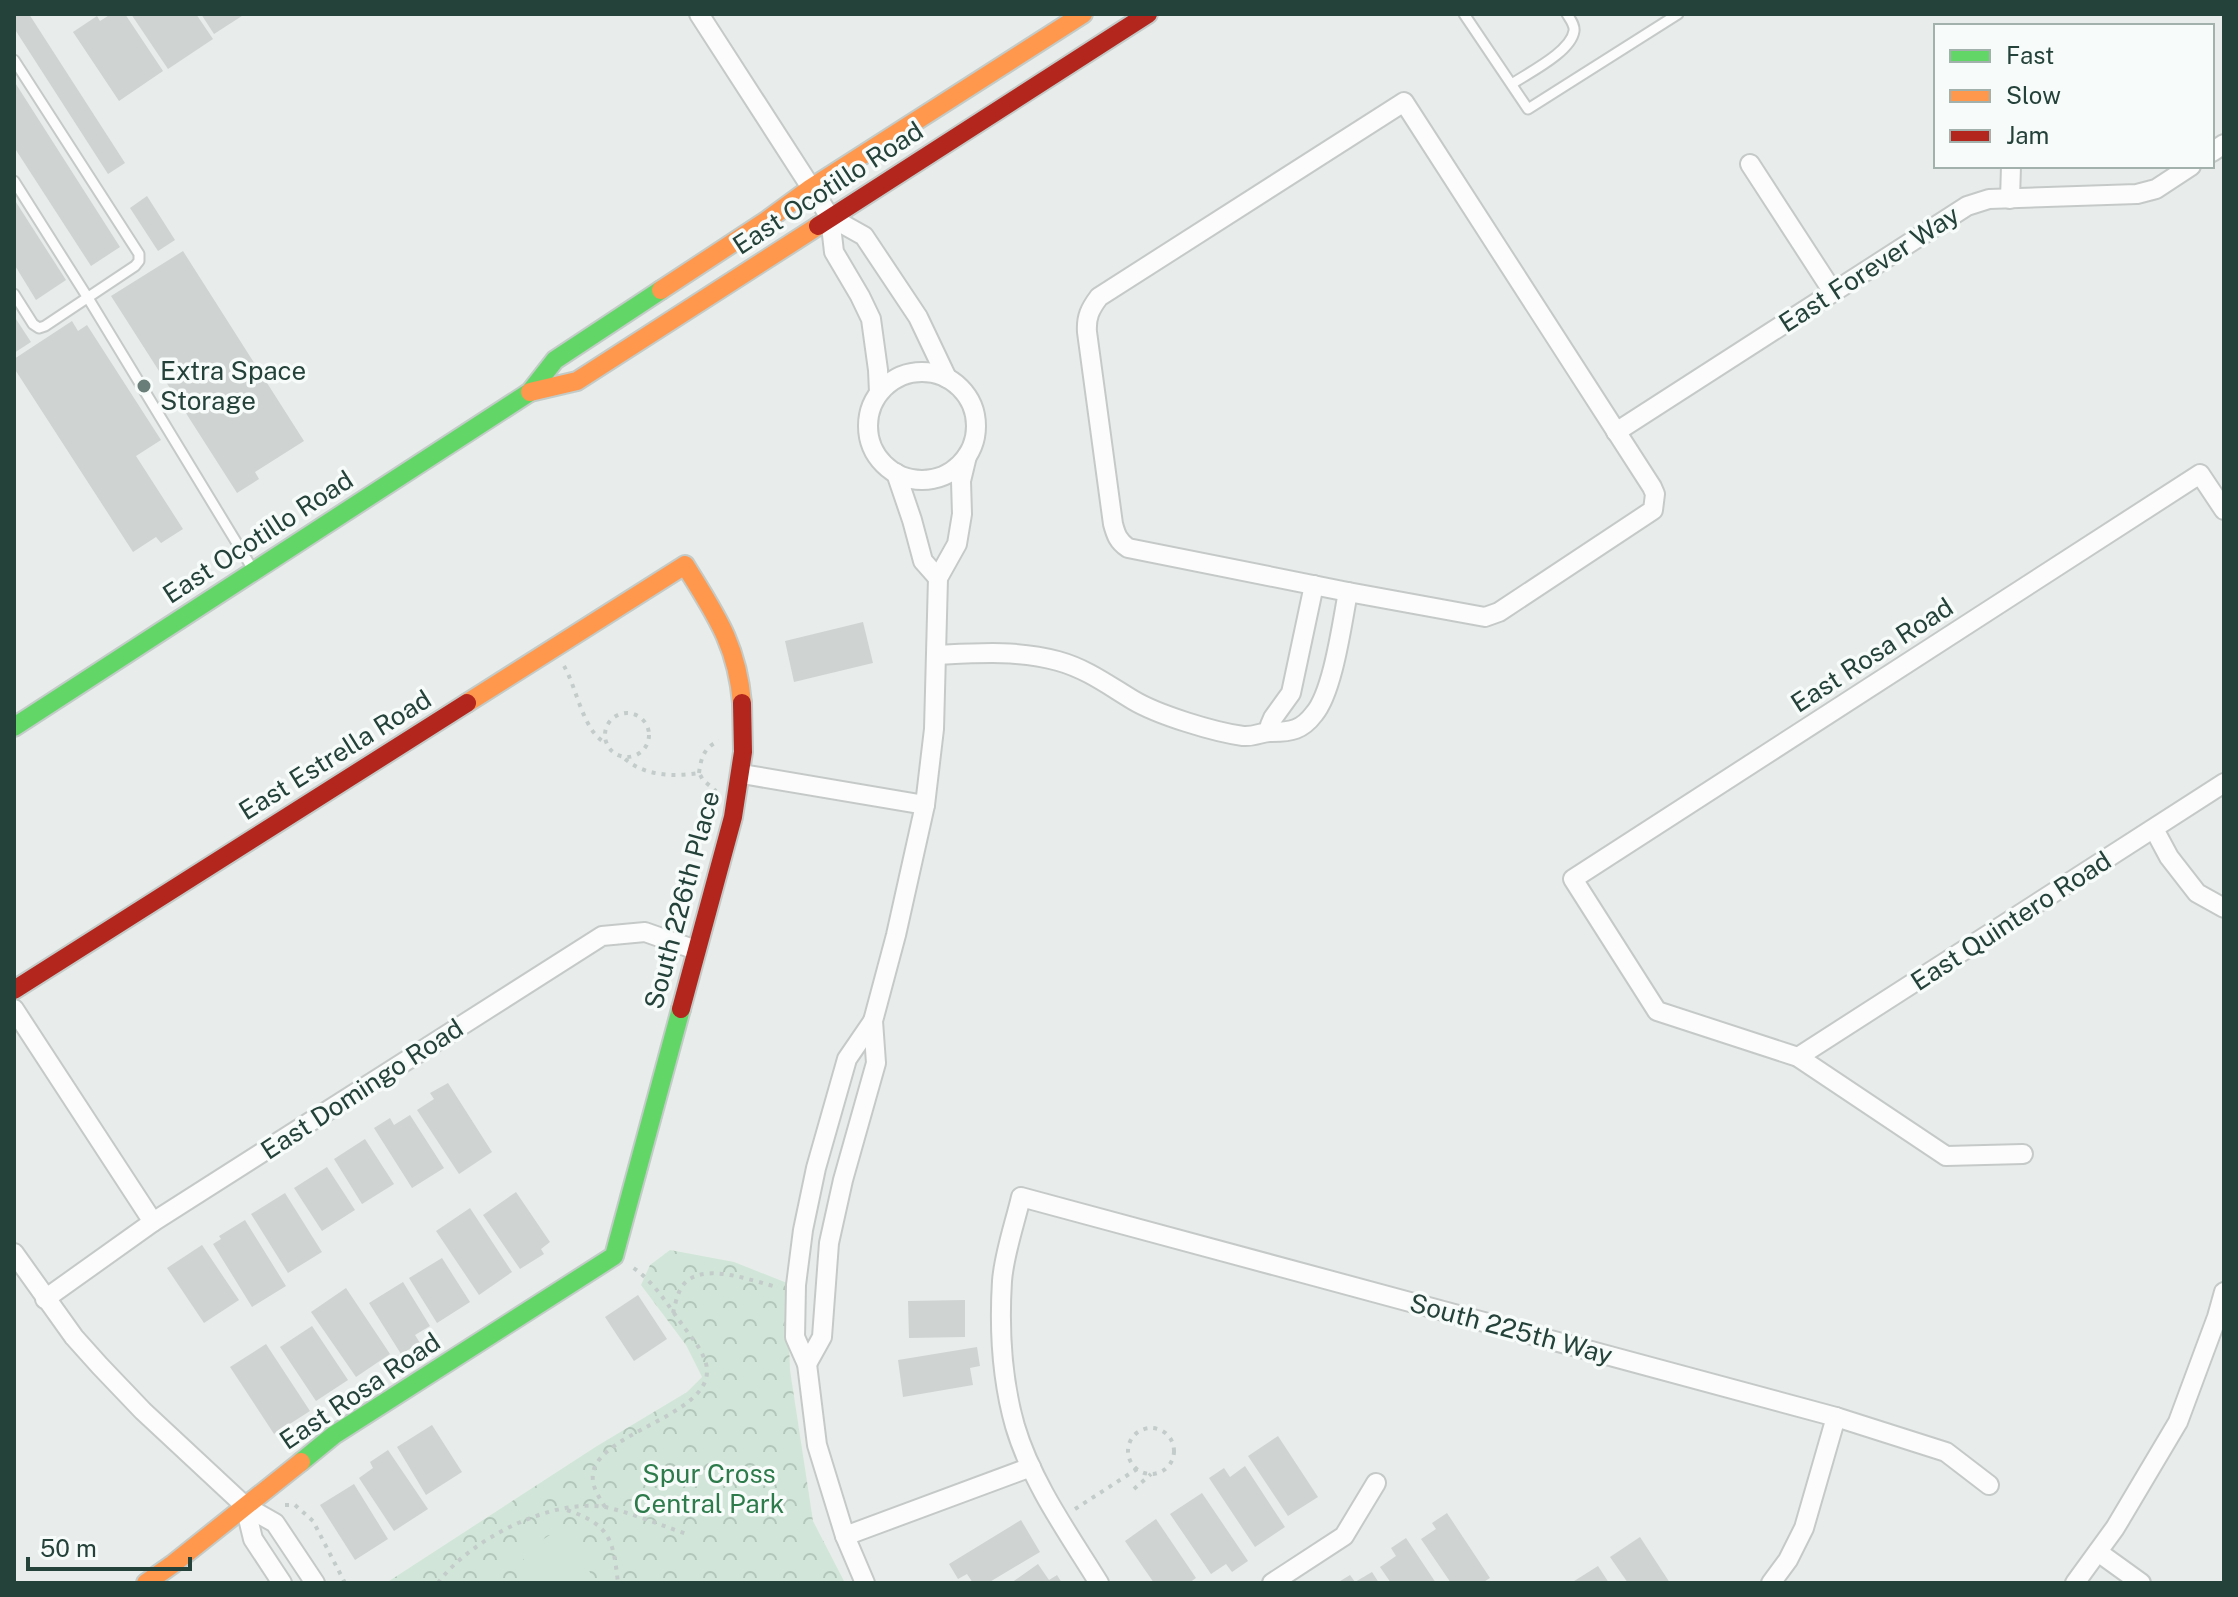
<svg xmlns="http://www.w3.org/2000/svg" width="2238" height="1597" viewBox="0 0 2238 1597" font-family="'Public Sans',sans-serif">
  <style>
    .park { fill: url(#park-crowns) }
    .pitch { fill: #d1e6d8 }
    .building { fill: #cfd4d2 }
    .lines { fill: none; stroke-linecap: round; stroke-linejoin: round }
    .lane-casing { stroke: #c5cac8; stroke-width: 13 }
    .street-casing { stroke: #c5cac8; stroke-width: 22 }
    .fast-casing { stroke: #c3cbc8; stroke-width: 22 }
    .slow-casing { stroke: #c3cbc8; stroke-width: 22 }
    .jam-casing { stroke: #c3cbc8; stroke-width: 22 }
    .path { stroke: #c3ccca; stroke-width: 4; stroke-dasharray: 4 6; stroke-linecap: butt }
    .lane { stroke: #fcfcfc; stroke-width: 9 }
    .street { stroke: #fcfcfc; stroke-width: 18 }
    .fast { stroke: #63d668; stroke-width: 18 }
    .slow { stroke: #ff974d; stroke-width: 18 }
    .jam { stroke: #b3261e; stroke-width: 18 }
    .poi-dot { fill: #697e78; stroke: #f7fbf9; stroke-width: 3 }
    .labels { text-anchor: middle; stroke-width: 7; stroke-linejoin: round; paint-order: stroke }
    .street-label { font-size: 26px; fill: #24423a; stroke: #f7fbf9 }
    .poi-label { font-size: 26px; fill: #24423a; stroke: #f7fbf9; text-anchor: start }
    .park-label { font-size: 26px; fill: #2d7a4b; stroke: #f7fbf9 }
  </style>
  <defs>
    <pattern id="park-crowns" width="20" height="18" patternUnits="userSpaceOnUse" patternTransform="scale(2)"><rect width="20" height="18" fill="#d1e6d8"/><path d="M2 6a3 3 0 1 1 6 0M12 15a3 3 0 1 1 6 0" fill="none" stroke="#b3c6ba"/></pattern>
  </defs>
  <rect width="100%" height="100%" fill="#e8edeb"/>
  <polygon class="park" points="670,1250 734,1262 787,1283 790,1370 813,1521 845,1583 386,1583 597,1446 687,1392 702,1377 686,1345 641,1285 650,1265"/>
  <polygon class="pitch" points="561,1528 597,1583 539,1583 520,1554"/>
  <g class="building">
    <polygon points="14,14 29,14 125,163 108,174 14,28"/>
    <polygon points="111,14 125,14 163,71 119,101 73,32 97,16 100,21"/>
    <polygon points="131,14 196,14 213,39 168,69"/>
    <polygon points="201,14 245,14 214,34"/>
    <polygon points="14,81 120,247 91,266 14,147"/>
    <polygon points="147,196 175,240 158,251 130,208"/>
    <polygon points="14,199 66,280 36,300 14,264"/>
    <polygon points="183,251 304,441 255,472 259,479 237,493 111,296"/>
    <polygon points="14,316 31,342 14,353"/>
    <polygon points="72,321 78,331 87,325 161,440 136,456 183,529 161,543 156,537 133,552 14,368 14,359"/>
    <polygon points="863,622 873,663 794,682 785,641"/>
    <polygon points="448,1083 492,1152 459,1174 417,1110 434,1099 430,1093"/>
    <polygon points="410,1115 444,1168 412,1188 374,1128 390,1118 394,1125"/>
    <polygon points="365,1139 394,1184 362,1204 334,1159"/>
    <polygon points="327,1167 355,1210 322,1231 294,1188"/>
    <polygon points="516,1192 550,1242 541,1249 544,1254 520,1269 483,1215"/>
    <polygon points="285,1193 322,1252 288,1273 251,1214"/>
    <polygon points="470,1208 512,1272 479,1295 436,1231"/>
    <polygon points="245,1220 286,1286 252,1307 213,1244 221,1239 219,1236"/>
    <polygon points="202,1245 239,1300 204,1323 167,1268"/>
    <polygon points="442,1258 470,1302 437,1323 409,1278"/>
    <polygon points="403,1282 430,1326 415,1335 420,1343 401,1354 369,1303"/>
    <polygon points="346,1288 390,1354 356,1377 311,1312"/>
    <polygon points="638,1295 667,1339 634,1361 605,1317"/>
    <polygon points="965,1300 965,1337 909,1338 908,1301"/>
    <polygon points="312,1326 348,1380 316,1401 280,1347"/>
    <polygon points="266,1344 310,1411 274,1434 230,1367"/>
    <polygon points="977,1347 980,1366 970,1368 973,1385 903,1397 898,1360"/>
    <polygon points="432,1425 462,1472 426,1495 397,1447"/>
    <polygon points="1278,1436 1318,1497 1288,1516 1248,1456"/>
    <polygon points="388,1450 428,1509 394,1531 359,1478 373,1468 370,1462"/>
    <polygon points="1245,1466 1285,1527 1255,1547 1209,1478 1224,1468 1230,1477"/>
    <polygon points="354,1484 388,1539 355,1560 320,1505"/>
    <polygon points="1202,1493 1248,1561 1232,1572 1226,1564 1211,1574 1170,1514"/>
    <polygon points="1447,1513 1490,1578 1482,1583 1451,1583 1421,1539 1436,1529 1432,1523"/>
    <polygon points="1156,1519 1196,1578 1189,1583 1154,1583 1125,1541"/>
    <polygon points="1021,1520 1040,1552 988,1583 973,1583 967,1574 958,1579 949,1564"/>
    <polygon points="1640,1537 1670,1583 1628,1583 1610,1557"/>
    <polygon points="1406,1538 1436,1583 1391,1583 1380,1567 1396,1556 1391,1548"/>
    <polygon points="1038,1564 1049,1580 1057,1575 1062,1583 1011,1583"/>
    <polygon points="1598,1566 1609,1583 1571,1583"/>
    <polygon points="1372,1572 1379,1583 1337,1583 1350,1575 1355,1582"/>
  </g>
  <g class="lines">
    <defs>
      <g id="lane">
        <polyline points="1464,14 1528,109 1678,14"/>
        <polyline points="14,60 139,254 139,261 135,266 45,326 39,328 33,324 14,294"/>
        <path d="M1512,84C1528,73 1571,52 1574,31C1575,25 1570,19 1567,14"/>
        <polyline points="14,181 88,298 252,568"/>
      </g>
      <g id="street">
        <polyline points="699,14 830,217 834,252 860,296 871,319 878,370 879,392"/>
        <path d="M1404,102L1652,487L1655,494L1653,510L1499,612L1485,617L1348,592L1128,548C1118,541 1116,535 1113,524L1087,332C1086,317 1090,309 1099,297Z"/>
        <polyline points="2212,152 2224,144"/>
        <polyline points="1750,164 1833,292"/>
        <polyline points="2010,199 2011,166"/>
        <polyline points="830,217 864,236 918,317 947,378"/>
        <circle cx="922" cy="426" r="54"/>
        <polyline points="1616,432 1967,206 1989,199 2137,194 2156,189 2191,166"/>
        <polyline points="896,473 912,520 923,561 938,578"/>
        <path d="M938,655C978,653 1018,650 1058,661C1087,669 1108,685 1133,700C1158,715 1214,732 1243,736C1256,737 1263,731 1272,732C1291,732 1302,730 1314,714C1333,692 1342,623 1348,592"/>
        <polyline points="1270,731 1270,725 1273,718 1291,693 1314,585"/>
        <polyline points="742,774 925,805"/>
        <polyline points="2154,829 2169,857 2197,893 2224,908"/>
        <polyline points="14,1009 153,1222"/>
        <polyline points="1798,1057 2224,783"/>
        <polyline points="2023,1154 1946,1156 1798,1057 1657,1011 1573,879 2200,474 2224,510"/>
        <polyline points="14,1253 74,1337 100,1366 143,1411 245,1506 275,1523 315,1583"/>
        <polyline points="45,1299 153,1222 602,936 645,932 696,950"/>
        <polyline points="807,1364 822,1337 829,1243 843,1180 876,1063 873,1021 896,935 925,805 934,729 938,578 957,544 962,514 961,481 967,456"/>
        <polyline points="245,1506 253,1539 282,1583"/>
        <polyline points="845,1536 1031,1467"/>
        <polyline points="2098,1552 2141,1583"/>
        <polyline points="865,1583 845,1536 817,1445 807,1364 795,1337 796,1285 803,1230 816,1168 847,1059 873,1021"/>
        <path d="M1099,1583C1068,1533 1032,1483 1015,1426C1002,1380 999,1329 1002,1281C1004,1254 1015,1223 1021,1197L1836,1417L1946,1452L1989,1485"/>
        <polyline points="1272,1583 1344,1536 1376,1483"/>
        <polyline points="1771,1583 1788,1560 1804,1528 1836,1417"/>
        <polyline points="2075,1583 2115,1528 2178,1422 2217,1317 2224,1292"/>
      </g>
      <g id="fast">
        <polyline points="14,727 530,392 555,360 661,290"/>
        <polyline points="301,1462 334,1435 614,1256 681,1009"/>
      </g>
      <g id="slow">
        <polyline points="661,290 766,221 811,188 1083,14"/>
        <polyline points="530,392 577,381 818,226"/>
        <path d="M467,703L685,565C715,614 737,644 742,703"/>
        <polyline points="146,1583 173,1564 301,1462"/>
      </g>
      <g id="jam">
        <polyline points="818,226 1148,14"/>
        <polyline points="14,990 467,703"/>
        <polyline points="681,1009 733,817 743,752 742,703"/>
      </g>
    </defs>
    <use href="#lane" class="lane-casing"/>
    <use href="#street" class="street-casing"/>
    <use href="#fast" class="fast-casing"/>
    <use href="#slow" class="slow-casing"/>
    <use href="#jam" class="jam-casing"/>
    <g class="path">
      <path d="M564,666C577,688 583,732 606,743"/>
      <circle cx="627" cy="735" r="22"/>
      <path d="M625,759C645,776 674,777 699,773L703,780L716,791"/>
      <path d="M699,773C701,758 704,747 719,741"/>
      <path d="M673,1313C675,1305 677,1295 681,1288C698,1259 752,1281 777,1287"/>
      <circle cx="1151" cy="1451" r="23"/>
      <polyline points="1134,1489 1151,1474"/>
      <polyline points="285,1505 295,1505 313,1521 345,1583"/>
      <path d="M605,1507C599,1497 591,1486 593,1473C600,1429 728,1413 704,1358C700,1347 691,1337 684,1327C669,1307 654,1281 632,1267"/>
      <polyline points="1075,1509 1137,1469"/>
      <path d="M567,1510C611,1525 613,1540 618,1583"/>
      <path d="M438,1583C469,1540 551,1498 605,1507C629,1512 663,1526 687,1534"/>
    </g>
    <use href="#lane" class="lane"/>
    <use href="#street" class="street"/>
    <use href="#fast" class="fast"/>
    <use href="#slow" class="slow"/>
    <use href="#jam" class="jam"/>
  </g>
  <circle class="poi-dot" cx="144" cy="386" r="8"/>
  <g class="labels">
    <g class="street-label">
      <text transform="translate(828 188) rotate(-33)" y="9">East Ocotillo Road</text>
      <text transform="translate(1869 269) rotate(-33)" y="9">East Forever Way</text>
      <text transform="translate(258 537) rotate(-33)" y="9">East Ocotillo Road</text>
      <text transform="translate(1872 655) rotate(-33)" y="9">East Rosa Road</text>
      <text transform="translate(335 755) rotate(-32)" y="9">East Estrella Road</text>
      <text transform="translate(682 900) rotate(-75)" y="9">South 226th Place</text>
      <text transform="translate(2011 921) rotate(-33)" y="9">East Quintero Road</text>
      <text transform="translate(362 1089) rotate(-33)" y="9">East Domingo Road</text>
      <text transform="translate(1511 1329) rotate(15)" y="9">South 225th Way</text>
      <text transform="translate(360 1391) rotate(-34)" y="9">East Rosa Road</text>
    </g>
    <g class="poi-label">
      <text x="160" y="380">Extra Space<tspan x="160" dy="30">Storage</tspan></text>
    </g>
    <g class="park-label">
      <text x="709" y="1483">Spur Cross<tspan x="709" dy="30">Central Park</tspan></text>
    </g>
  </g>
  <rect width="2238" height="1597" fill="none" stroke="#24423a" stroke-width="32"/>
  <rect x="1934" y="24" width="280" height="144" fill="#f7fbf9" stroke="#a3b1ad" stroke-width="2"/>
  <rect x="1950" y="50" width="40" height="12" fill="#63d668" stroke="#a3b1ad" stroke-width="2"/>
  <text x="2006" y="64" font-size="24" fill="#24423a">Fast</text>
  <rect x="1950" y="90" width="40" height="12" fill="#ff974d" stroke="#a3b1ad" stroke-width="2"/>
  <text x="2006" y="104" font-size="24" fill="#24423a">Slow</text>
  <rect x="1950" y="130" width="40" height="12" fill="#b3261e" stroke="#a3b1ad" stroke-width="2"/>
  <text x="2006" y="144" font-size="24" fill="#24423a">Jam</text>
  <path d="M28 1557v12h162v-12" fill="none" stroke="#24423a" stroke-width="4"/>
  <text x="40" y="1557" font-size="24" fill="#24423a" stroke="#f7fbf9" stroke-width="6" paint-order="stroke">50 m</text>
</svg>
